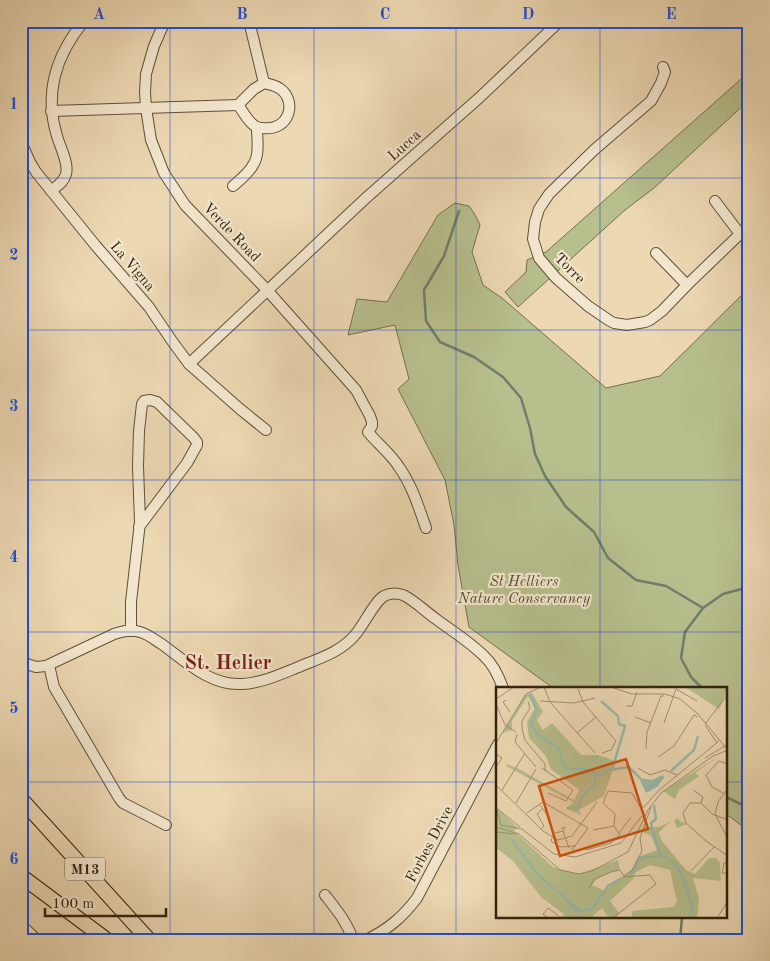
<svg xmlns="http://www.w3.org/2000/svg" width="770" height="961" viewBox="0 0 770 961" font-family="'Old Standard TT',serif">
  <style>
    .green { fill: #b7bf8d; stroke: #74714e }
    .lines { fill: none; stroke-linecap: round; stroke-linejoin: round }
    .stream { stroke: #6f7e6d; stroke-width: 2.5 }
    .minor-casing { stroke: #605037; stroke-width: 12 }
    .highway-casing { stroke: #31230e; stroke-width: 16 }
    .minor { stroke: #f3e6ce; stroke-width: 10 }
    .highway { stroke: #ecd8b3; stroke-width: 14 }
    .grid { fill: none; stroke: #1d4ed8; stroke-width: 1; stroke-opacity: 0.55 }
    .labels { text-anchor: middle; stroke-width: 4.5; stroke-linejoin: round; paint-order: stroke }
    .shield { fill: #f3e6ce; stroke: #6b5e48; stroke-width: 1 }
    .shield-label { font-size: 14px; font-weight: bold; fill: #31230e }
    .street-label { font-size: 15px; fill: #31230e; stroke: #f3e6ce }
    .park-label { font-size: 15px; font-style: italic; fill: #524a2e; stroke: #f3e6ce }
    .district-label { font-size: 20px; font-weight: bold; fill: #7a1f14; stroke: #f3e6ce }
    .inset-river { fill: none; stroke: #99baac; stroke-width: 2.5 }
    .inset-road { fill: none; stroke: #a19071; stroke-width: 1 }
    .view { fill: #cd510c; fill-opacity: 0.15; stroke: #cd510c; stroke-width: 2.5 }
    .inset-edge { fill: none; stroke: #31230e; stroke-width: 2.5 }
    .neatline { fill: none; stroke: #1d4ed8; stroke-width: 2 }
    .grid-label { font-size: 16px; text-anchor: middle; font-weight: bold; fill: #1d4ed8 }
  </style>
  <rect width="100%" height="100%" fill="#ecd8b3"/>
  <filter id="stains"><feTurbulence type="fractalNoise" baseFrequency=".004" numOctaves="4"/><feColorMatrix values="0 0 0 0 .2 0 0 0 0 .09 0 0 0 0 .02 0 0 0 .5 -.17"/></filter>
  <radialGradient id="worn" r=".72"><stop offset=".6" stop-color="#630" stop-opacity="0"/><stop offset="1" stop-color="#630" stop-opacity=".3"/></radialGradient>
  <g class="green">
    <polygon points="749,72 749,100 654,188 625,210 518,307 505,292 526,272 527,260 546,252"/>
    <polygon points="455,203 469,206 474,213 480,225 472,252 483,285 502,298 606,388 660,376 749,288 749,831 726,814 726,688 553,688 469,627 458,565 454,525 445,480 398,389 409,379 395,325 348,335 357,299 387,302 438,215"/>
  </g>
  <g class="lines">
    <g class="stream">
      <polyline points="459,211 444,256 424,290 426,321 440,342 474,357 503,377 521,398 530,428 535,454 545,476 566,507 594,532 608,558 636,580 666,586 703,608"/>
      <polyline points="702,688 691,677 681,658 685,632 703,608 723,594 749,587"/>
      <polyline points="726,797 749,808"/>
      <polyline points="680,940 682,917"/>
    </g>
    <defs>
      <g id="minor">
        <path d="M165,21L154,46L146,74L145,92L146,108L151,140L164,173L185,205L267,290L356,390L370,416L372,422V426L368,432C378,444 391,454 399,467C412,485 419,508 426,528"/>
        <polyline points="249,21 264,83"/>
        <polyline points="663,67 665,72 661,83 651,101 594,150 549,194 539,209 535,222 533,239 539,258 556,278 588,306 610,321 614,323 627,325 645,322 650,320 662,311 687,285 740,234 749,226"/>
        <path d="M264,83C269,84 274,85 279,88C298,100 290,132 262,128C259,128 258,128 255,126C248,122 243,111 238,105L254,89Z"/>
        <polyline points="51,111 238,105"/>
        <polyline points="21,142 30,162 36,172 96,246 149,307 172,341 189,364 366,198 479,98 560,21"/>
        <path d="M233,186C240,180 249,173 253,165C260,155 257,139 257,128"/>
        <path d="M51,191C57,186 64,182 66,174C69,163 60,147 57,136C44,94 56,55 84,21"/>
        <polyline points="715,201 740,234"/>
        <polyline points="656,253 687,285"/>
        <polyline points="189,364 240,409 266,430"/>
        <polyline points="131,631 131,602 140,522 138,466 139,431 142,404 144,401 150,400 157,402 193,437 197,442 197,445 187,463 139,527"/>
        <path d="M21,662L36,667L46,666L114,634C123,631 131,629 140,632C148,634 155,640 163,645C186,662 211,686 242,684C261,683 279,675 296,668C317,659 340,653 355,635C364,625 374,602 384,596C390,593 397,593 403,595C414,600 426,612 436,619C452,631 470,642 484,656C494,665 499,677 503,688"/>
        <polyline points="49,665 54,687 119,798 123,803 129,806 166,825"/>
        <path d="M325,895C336,909 347,922 353,940"/>
        <polyline points="21,925 37,940"/>
        <path d="M366,940C387,930 402,918 417,898L498,744"/>
      </g>
      <g id="highway">
        <polyline points="21,799 149,940"/>
        <polyline points="21,876 107,940"/>
      </g>
    </defs>
    <use href="#minor" class="minor-casing"/>
    <use href="#highway" class="highway-casing"/>
    <use href="#minor" class="minor"/>
    <use href="#highway" class="highway"/>
  </g>
  <path class="grid" d="M170,21V940M314,21V940M456,21V940M600,21V688M21,178H749M21,330H749M21,480H749M21,632H749M21,782H498M726,782H749M600,917V940"/>
  <g class="labels">
    <rect class="shield" x="65" y="857.5" width="40" height="23" rx="4"/>
    <g class="shield-label">
      <text x="85" y="874">M13</text>
    </g>
    <g class="street-label">
      <text transform="translate(404 145) rotate(-42)" y="5">Lucca</text>
      <text transform="translate(232 232) rotate(46)" y="5">Verde Road</text>
      <text transform="translate(133 266) rotate(49)" y="5">La Vigna</text>
      <text transform="translate(570 268) rotate(45)" y="5">Torre</text>
      <text transform="translate(429 844) rotate(-62)" y="5">Forbes Drive</text>
    </g>
    <g class="park-label">
      <text x="524" y="586">St Helliers<tspan x="524" dy="17">Nature Conservancy</tspan></text>
    </g>
    <g class="district-label">
      <text x="228" y="669">St. Helier</text>
    </g>
  </g>
  <g transform="translate(496 687)">
    <rect width="231" height="231" fill="#ecd8b3"/>
    <path d="M189,0H231V4L223,22ZM36,6L47,25L41,33L47,43L56,36L85,68H102L120,74L108,109L83,123L85,128L70,122L77,115L10,79L11,77L23,82L78,113L83,103L55,82L50,69L33,51L31,35L39,21L32,9L16,34V43L6,46L29,8ZM220,71L199,86L203,89L183,103L179,112L167,104ZM0,120L22,141L18,144L57,180L83,187L122,173L124,182L101,191L96,198L109,204L136,182L142,170L161,163L155,149L147,145L148,140H163L183,131V134L191,137L181,141L178,133L169,139L163,146L166,154L190,183L199,187L213,171H220L224,176L225,194L197,191L203,212L201,231H135L137,224L177,220L181,215L174,183L154,178L140,185L137,192L114,214L123,226L120,231H113L106,221L95,231H66L68,227L46,211L16,173L0,161Z" fill="#b7bf8d"/>
    <path d="M167,88L168,91L161,100L150,106L143,91L156,93ZM59,202L63,204L83,221L81,227Z" fill="#99baac"/>
    <path class="inset-river" d="M34,7L41,24L35,37L41,47L63,62L69,81L94,83L103,89L113,83L133,80L145,92M105,14L122,29L123,37L129,39L116,83M175,84L198,63L202,49M158,118L160,132L155,136L157,145L165,169L172,171L182,181L188,194L196,219L194,231M71,121H82L86,110L98,98L100,88M15,152L42,188L59,202M134,188L145,171L165,169M83,224L96,222L112,199L126,191"/>
    <path class="inset-road" d="M48,0L54,15L99,66M52,0H87M115,0L136,7H169L184,12L202,27L230,61M82,2L87,15L120,54L115,63L106,66M0,12L18,0M10,13L7,15L14,25M32,14L34,21L26,34V42L29,53L49,77V84M44,14L78,16L99,11M0,17L9,38L20,45M130,19H136L141,5M139,30L155,36M168,36L180,2L201,14M209,37L232,7M209,38L221,56M81,46L100,30M21,47L19,55L40,80M0,56L30,7L45,0M150,62L151,45L165,9H168M0,67L6,71L0,80M162,70L178,59L198,28L202,30M209,71L232,57M46,81L77,103L70,114L52,106M142,81L154,88L169,83L181,88M0,98L47,144L62,153L76,149L101,115M232,101L222,115L219,127L232,152M6,103L29,66M197,103L207,110L205,116M227,106L216,100L210,88L223,74L232,77M20,116L40,82M43,117L54,131M0,120L5,138M2,122L24,140M31,126L47,115L92,141L76,163M232,133L216,127L205,116H194L187,126L190,136L210,154L232,169M5,138L26,142L58,167L79,170L125,156L146,129M0,140L23,147L64,183L83,187L96,184L132,165L152,123L165,106L217,69L232,63M45,142L48,139L41,127L46,122M97,143L118,139M67,144L73,161M0,145L19,147M59,146L67,144L69,140L65,142M123,146L135,130M56,151L55,154L64,160L80,159M90,163L115,156L124,148L118,139L119,127L107,116L112,104L136,106L144,120H148L162,104L223,54M232,176H228L226,186H232M195,184L218,160M93,201L99,192L115,185L124,183L128,189M52,231L47,227L52,221L63,229M117,231L160,197L154,188L127,190L137,182L146,164L144,151L155,120M221,231L232,214"/>
    <path class="view" d="M130,72L152,142L64,169L43,99Z"/>
    <rect width="231" height="231" class="inset-edge"/>
  </g>
  <rect width="770" height="961" fill="none" stroke="#ecd8b3" stroke-width="55"/>
  <path d="M45 908v8h121v-8" fill="none" stroke="#31230e" stroke-width="2.5"/>
  <text x="52" y="908" font-size="15" fill="#31230e" stroke="#f3e6ce" stroke-width="4" paint-order="stroke">100 m</text>
  <rect x="28" y="28" width="714" height="906" class="neatline"/>
  <g class="grid-label">
    <text x="99" y="19">A</text>
    <text x="242" y="19">B</text>
    <text x="385" y="19">C</text>
    <text x="528" y="19">D</text>
    <text x="671" y="19">E</text>
    <text x="14" y="109">1</text>
    <text x="14" y="260">2</text>
    <text x="14" y="411">3</text>
    <text x="14" y="562">4</text>
    <text x="14" y="713">5</text>
    <text x="14" y="864">6</text>
  </g>
  <rect width="100%" height="100%" filter="url(#stains)"/>
  <rect width="100%" height="100%" fill="url(#worn)"/>
</svg>
